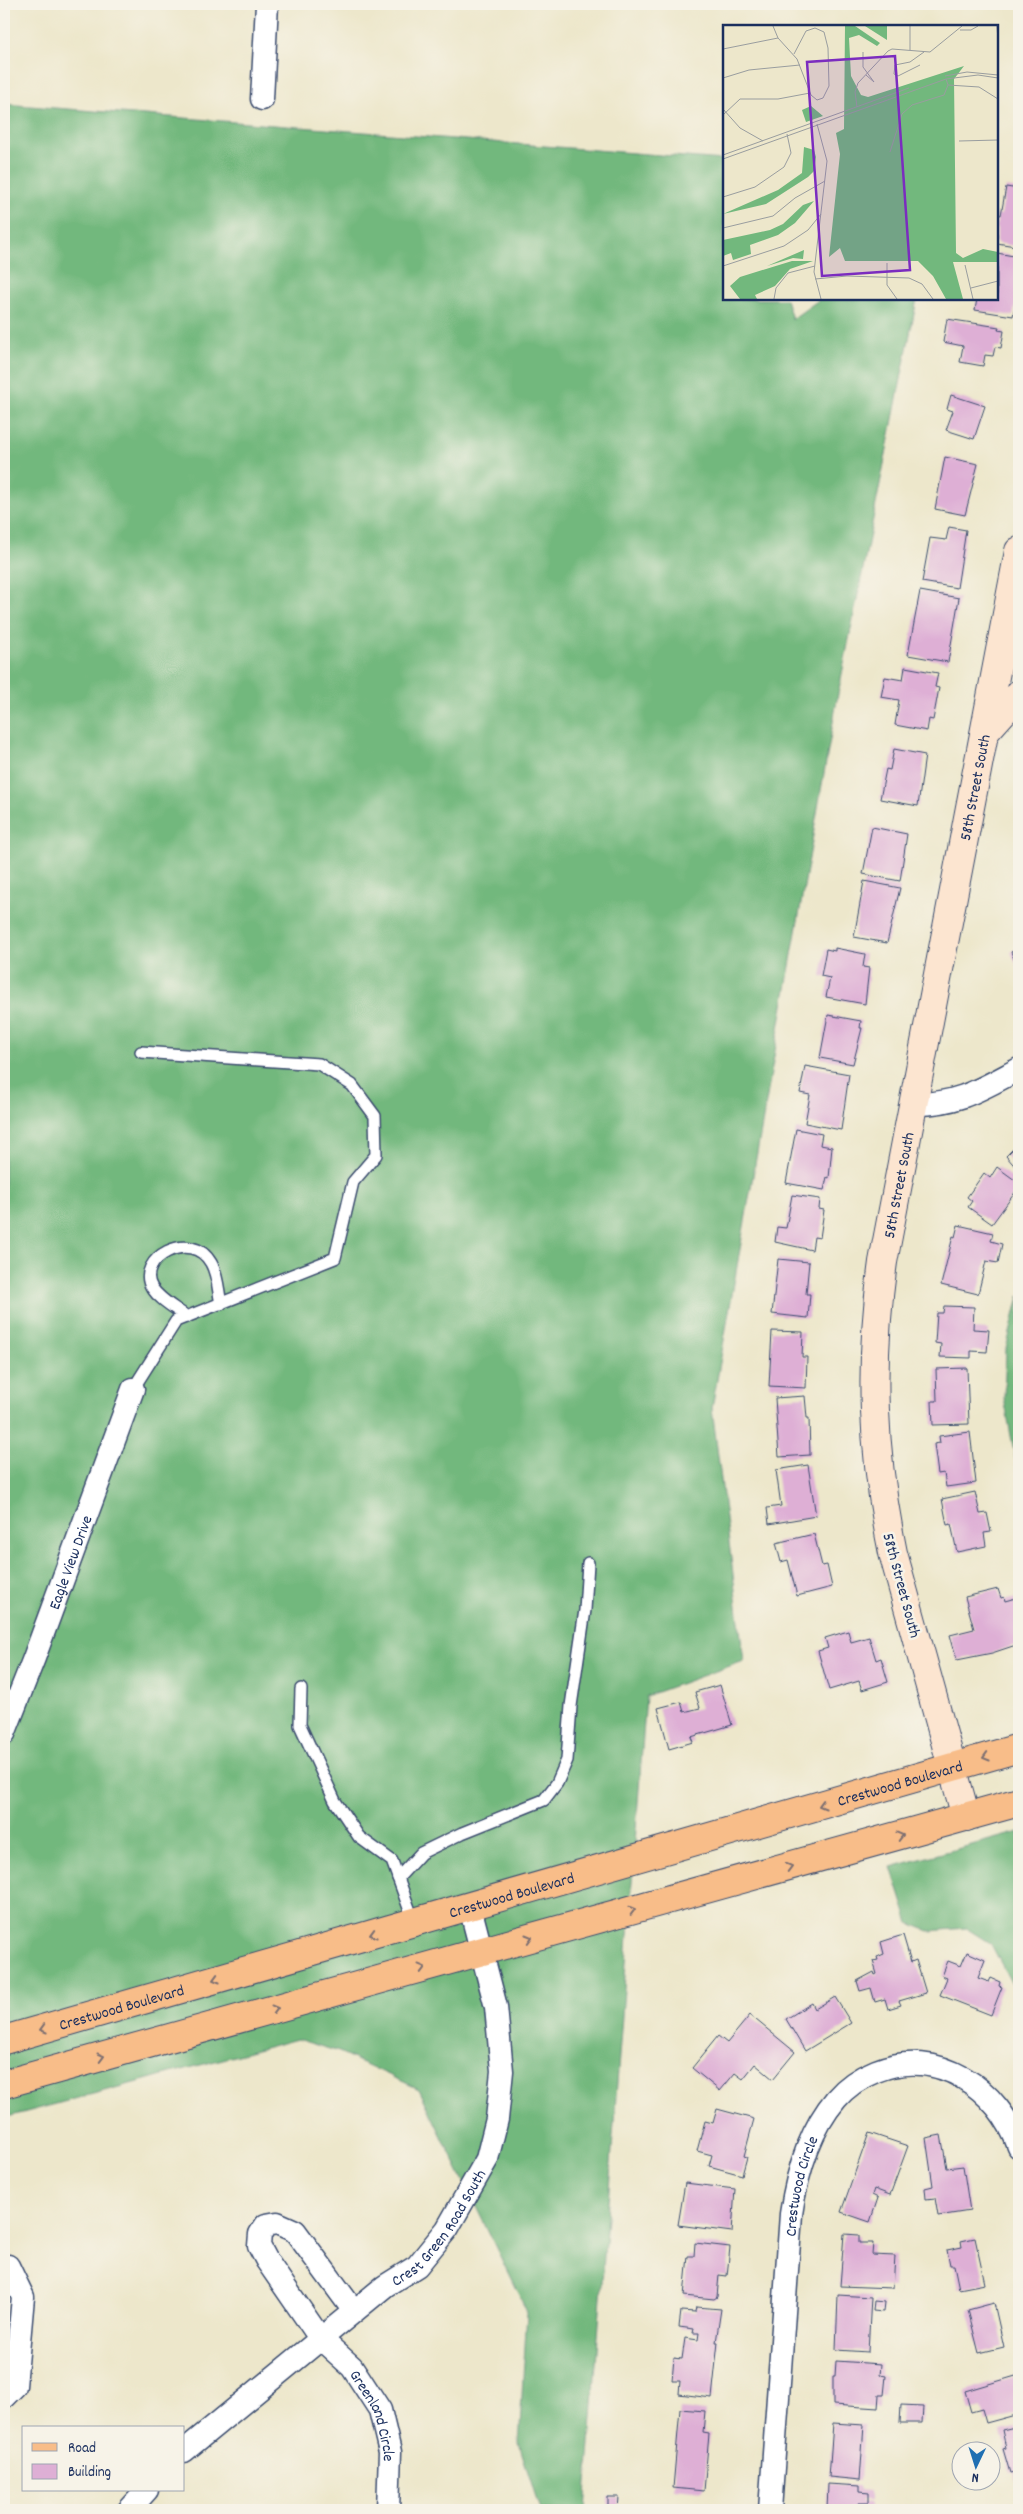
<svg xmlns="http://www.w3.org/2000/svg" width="1023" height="2514" viewBox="0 0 1023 2514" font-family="Dekko,sans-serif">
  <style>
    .forest { fill: #72b87d; stroke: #46746e }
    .building { fill: #deafd5 }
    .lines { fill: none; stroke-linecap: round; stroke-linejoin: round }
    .lane-casing { stroke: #3a4b6e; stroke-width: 14 }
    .street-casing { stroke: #3a4b6e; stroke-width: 25 }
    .secondary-casing { stroke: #3a4b6e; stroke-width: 30 }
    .primary-casing { stroke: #3a4b6e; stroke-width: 30 }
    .lane { stroke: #fff; stroke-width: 11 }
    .street { stroke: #fff; stroke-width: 22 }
    .secondary { stroke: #fce5d0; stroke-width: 28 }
    .primary { stroke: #f8bd89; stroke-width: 28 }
    .oneway { stroke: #7e6f71 }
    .labels { text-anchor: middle; stroke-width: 5; stroke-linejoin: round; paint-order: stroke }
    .street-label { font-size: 16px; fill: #1b2f5e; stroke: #f7f3e8 }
    .inset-road { fill: none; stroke: #999d9f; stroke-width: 1 }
    .view { fill: #7b2cbf; fill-opacity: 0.15; stroke: #7b2cbf; stroke-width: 2.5 }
    .inset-edge { fill: none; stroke: #1b2f5e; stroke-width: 2.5 }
  </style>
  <rect width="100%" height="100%" fill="#f7f3e8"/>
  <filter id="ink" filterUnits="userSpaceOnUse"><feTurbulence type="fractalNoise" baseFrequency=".02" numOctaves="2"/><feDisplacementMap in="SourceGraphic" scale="10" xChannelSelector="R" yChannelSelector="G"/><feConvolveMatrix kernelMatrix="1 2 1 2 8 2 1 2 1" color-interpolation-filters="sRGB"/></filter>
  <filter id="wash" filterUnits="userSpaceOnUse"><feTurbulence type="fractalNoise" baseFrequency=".0096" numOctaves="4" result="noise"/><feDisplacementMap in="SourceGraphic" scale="20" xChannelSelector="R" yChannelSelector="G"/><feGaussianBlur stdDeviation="1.12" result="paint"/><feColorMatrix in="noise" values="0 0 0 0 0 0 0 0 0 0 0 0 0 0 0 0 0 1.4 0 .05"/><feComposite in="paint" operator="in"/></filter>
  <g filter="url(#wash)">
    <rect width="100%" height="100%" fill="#ede7cb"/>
    <g class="forest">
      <polygon points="4,104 724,160 724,299 786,299 792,319 820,299 917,299 838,694 712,1408 744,1661 646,1696 585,2510 540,2510 519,2444 527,2312 419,2089 339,2052 297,2039 4,2118"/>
      <polygon points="1019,1296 1019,1479 1004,1398 1006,1349"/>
      <polygon points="1019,1832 1019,1996 1018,1996 991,1944 966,1928 929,1931 909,1923 891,1867"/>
    </g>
    <g id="blocks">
      <g class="building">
        <polygon points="1006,187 1019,189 1019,242 1015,241 1015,246 997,243 997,214 1001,215"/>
        <polygon points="997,253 1019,257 1019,287 1013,316 975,310 977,299 997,299"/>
        <polygon points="947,319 999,327 998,330 1004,331 1001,348 995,347 993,356 985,355 983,366 960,362 963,346 943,342"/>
        <polygon points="951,395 985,406 974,439 946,430 953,411 947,409"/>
        <polygon points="945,457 978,464 965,515 935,509"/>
        <polygon points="949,527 966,530 957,588 922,582 930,538 946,540"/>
        <polygon points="920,591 959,598 948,662 908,655"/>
        <polygon points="905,667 938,673 935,687 939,688 933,720 929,719 927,731 895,725 899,700 881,697 885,677 903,680"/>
        <polygon points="894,749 925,755 918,806 880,799 886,769 890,770"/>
        <polygon points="872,827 907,834 900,881 863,874"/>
        <polygon points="864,881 900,888 887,943 854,937"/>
        <polygon points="835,948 865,954 863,967 869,968 865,1004 826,997 830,978 821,976 826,949 835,951"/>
        <polygon points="1019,948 1019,970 1011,952"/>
        <polygon points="828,1015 861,1021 860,1028 862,1028 853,1064 820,1058"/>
        <polygon points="805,1066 849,1074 841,1130 805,1123 810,1095 800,1093"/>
        <polygon points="796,1129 822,1134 820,1145 832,1147 829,1178 827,1177 824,1190 786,1183"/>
        <polygon points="1019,1143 1019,1171 1006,1156"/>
        <polygon points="997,1167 1019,1183 1019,1187 992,1224 968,1207 972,1201 967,1197 984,1173 990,1178"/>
        <polygon points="792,1195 820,1199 819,1209 824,1210 820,1238 814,1237 812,1250 775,1242 777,1227 786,1228"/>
        <polygon points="958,1225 993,1233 991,1241 1002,1244 998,1263 986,1261 978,1294 941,1285 953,1236 955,1237"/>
        <polygon points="778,1259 809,1262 806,1294 810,1294 808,1318 772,1314"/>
        <polygon points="944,1306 974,1307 973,1329 989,1330 987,1352 971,1351 971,1358 940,1357 941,1344 935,1343 937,1313 943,1313"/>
        <polygon points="772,1331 803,1332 802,1357 807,1357 806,1388 769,1386"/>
        <polygon points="967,1368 969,1424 933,1425 932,1401 937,1401 936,1369"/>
        <polygon points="805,1396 807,1418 809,1418 810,1455 779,1457 775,1398"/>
        <polygon points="970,1432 976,1483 946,1487 944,1473 938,1474 934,1444 940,1443 939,1436"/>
        <polygon points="808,1465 816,1516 769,1524 767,1508 781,1506 776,1470"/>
        <polygon points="975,1492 980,1514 987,1513 991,1532 984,1533 986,1546 957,1552 951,1524 947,1525 942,1499"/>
        <polygon points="814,1534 822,1566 827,1565 832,1587 797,1596 788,1560 781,1562 776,1543"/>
        <polygon points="998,1589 1001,1598 1004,1597 1005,1601 1019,1597 1019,1644 992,1653 957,1660 950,1635 974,1629 965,1597"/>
        <polygon points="848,1631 851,1642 869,1637 876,1660 881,1658 888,1682 862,1690 859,1681 829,1690 818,1651 828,1648 825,1638"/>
        <polygon points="720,1685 732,1725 691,1737 693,1742 669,1749 658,1708 681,1702 684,1712 700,1708 695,1692"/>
        <polygon points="903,1935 911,1962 916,1960 926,1993 899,2001 901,2005 888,2009 885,1999 875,2002 871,1988 860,1991 857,1981 874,1972 875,1975 877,1974 873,1961 878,1960 877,1957 884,1954 881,1942"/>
        <polygon points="967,1952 985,1960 978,1978 989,1982 991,1978 1000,1982 999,1986 1002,1987 991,2015 940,1995 947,1978 942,1976 948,1961 961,1966"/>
        <polygon points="835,1997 851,2023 805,2051 786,2019 812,2003 815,2009"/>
        <polygon points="750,2015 795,2052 773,2079 755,2064 743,2079 735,2073 720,2091 692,2068 718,2036 727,2043"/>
        <polygon points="717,2109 754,2119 744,2156 747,2157 742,2175 709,2166 712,2155 697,2151 705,2121 713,2123"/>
        <polygon points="869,2133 908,2146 890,2195 874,2189 872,2195 878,2198 870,2222 841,2212"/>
        <polygon points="941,2135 947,2168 963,2166 970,2211 938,2216 935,2198 926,2199 925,2188 933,2186 926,2138"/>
        <polygon points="685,2183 735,2189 732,2232 678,2225"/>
        <polygon points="844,2234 859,2235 859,2243 873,2243 872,2255 895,2256 893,2288 840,2286"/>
        <polygon points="975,2238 985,2284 959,2289 954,2265 950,2265 947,2250 962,2247 961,2241"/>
        <polygon points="695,2243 730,2247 727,2276 719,2275 717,2297 714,2299 684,2296 688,2256 694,2256"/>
        <polygon points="838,2295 871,2297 868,2352 836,2350"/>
        <polygon points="874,2301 884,2302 883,2312 873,2311"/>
        <polygon points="994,2303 1004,2347 979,2353 968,2310"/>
        <polygon points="696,2307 721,2309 716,2342 718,2342 712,2398 679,2394 680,2381 672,2381 674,2358 682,2359 685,2338 698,2340 699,2333 693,2333 694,2329 679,2327 681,2311 695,2312"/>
        <polygon points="836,2361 881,2364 880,2375 886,2376 884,2395 879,2395 878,2408 833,2405 833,2376 835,2376"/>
        <polygon points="1019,2375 1019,2414 986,2423 982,2409 971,2412 965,2391"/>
        <polygon points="901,2405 923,2406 922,2423 900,2423"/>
        <polygon points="680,2409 705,2411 703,2433 709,2434 704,2491 673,2488"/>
        <polygon points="833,2423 864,2425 860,2480 829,2477"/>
        <polygon points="1019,2426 1019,2480 1016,2481 1014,2472 1010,2473 1003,2449 1006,2448 1002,2430"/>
        <polygon points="828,2484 860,2486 860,2491 869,2492 869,2502 859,2502 859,2504 869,2505 869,2510 827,2510"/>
        <polygon points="608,2497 619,2497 618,2510 608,2510"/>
      </g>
    </g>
  </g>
  <g filter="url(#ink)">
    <use href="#blocks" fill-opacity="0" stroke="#3a4b6e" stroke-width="1"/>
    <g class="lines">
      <defs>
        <g id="lane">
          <path d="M187,1317C175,1308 160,1300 152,1288C134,1260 191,1227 211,1263C218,1275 218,1290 221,1304"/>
          <polyline points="133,1389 176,1321 335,1258 353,1182 376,1155 375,1116 352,1085 319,1064 141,1052"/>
          <polyline points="301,1689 300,1725 335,1801 359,1837 392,1861 414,1922"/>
          <polyline points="398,1878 421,1853 462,1833 544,1800 557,1783 567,1760 571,1706 585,1610 588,1563"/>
        </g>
        <g id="street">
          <polyline points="262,99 267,4"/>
          <path d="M913,1104C957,1105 981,1089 1019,1069"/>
          <path id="s1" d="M4,1734L34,1658L133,1389"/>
          <polyline points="4,2267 8,2266 23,2297 15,2386 4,2397"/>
          <path id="s2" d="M354,2311L295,2231L277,2223L266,2225L260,2234L259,2246L267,2261L320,2338L352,2367L380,2410L390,2452L388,2510"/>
          <path id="s3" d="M184,2451L385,2286L417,2266L447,2229L487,2159L497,2119L502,2071L496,2007L470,1907"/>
          <polyline points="129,2510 147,2490"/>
          <path id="s4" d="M770,2510L791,2214C797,2172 809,2131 836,2099C847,2086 861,2077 876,2071C938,2046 999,2089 1019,2147"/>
        </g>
        <g id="secondary">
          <polyline points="985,732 1019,694"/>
          <path id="s5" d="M966,1817L893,1553C872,1451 869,1366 883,1262L1019,551"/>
        </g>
        <g id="primary">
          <path id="s6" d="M4,2040L1019,1748"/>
          <polyline points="4,2084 1019,1802"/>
        </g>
      </defs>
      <use href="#lane" class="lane-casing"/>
      <use href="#street" class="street-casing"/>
      <use href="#secondary" class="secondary-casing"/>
      <use href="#primary" class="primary-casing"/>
      <use href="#lane" class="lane"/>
      <use href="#street" class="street"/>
      <use href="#secondary" class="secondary"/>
      <use href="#primary" class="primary"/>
    </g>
    <defs><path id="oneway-chevron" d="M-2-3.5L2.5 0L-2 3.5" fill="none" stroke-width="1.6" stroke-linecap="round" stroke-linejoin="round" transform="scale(1.25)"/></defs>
    <g class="oneway">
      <use href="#oneway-chevron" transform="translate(986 1757) rotate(164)"/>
      <use href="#oneway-chevron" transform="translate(822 1805) rotate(164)"/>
      <use href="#oneway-chevron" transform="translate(900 1836) rotate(-15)"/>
      <use href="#oneway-chevron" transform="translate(789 1867) rotate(-15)"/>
      <use href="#oneway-chevron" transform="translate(632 1910) rotate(-15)"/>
      <use href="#oneway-chevron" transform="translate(373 1934) rotate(164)"/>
      <use href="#oneway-chevron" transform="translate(529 1938) rotate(-16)"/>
      <use href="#oneway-chevron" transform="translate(422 1968) rotate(-15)"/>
      <use href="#oneway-chevron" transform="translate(216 1979) rotate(164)"/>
      <use href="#oneway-chevron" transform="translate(275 2009) rotate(-15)"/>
      <use href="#oneway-chevron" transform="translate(43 2029) rotate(164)"/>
      <use href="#oneway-chevron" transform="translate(101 2057) rotate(-15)"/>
    </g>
  </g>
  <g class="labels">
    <g class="street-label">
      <text dy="6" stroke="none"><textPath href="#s5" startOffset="1050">58th Street South</textPath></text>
      <text dy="6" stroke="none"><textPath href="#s5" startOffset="645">58th Street South</textPath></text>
      <text dy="6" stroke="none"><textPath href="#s1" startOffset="184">Eagle View Drive</textPath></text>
      <text transform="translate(903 1585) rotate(75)" y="6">58th Street South</text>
      <text dy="6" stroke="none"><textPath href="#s6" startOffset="932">Crestwood Boulevard</textPath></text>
      <text dy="6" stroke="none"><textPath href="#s6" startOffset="528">Crestwood Boulevard</textPath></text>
      <text dy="6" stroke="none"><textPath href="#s6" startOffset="122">Crestwood Boulevard</textPath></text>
      <text dy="6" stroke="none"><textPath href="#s4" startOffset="326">Crestwood Circle</textPath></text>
      <text dy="6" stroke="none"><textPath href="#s3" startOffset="341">Crest Green Road South</textPath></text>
      <text dy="6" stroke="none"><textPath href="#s2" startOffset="361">Greenland Circle</textPath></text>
    </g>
  </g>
  <g transform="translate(723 25)">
    <rect width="275" height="275" fill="#ede7cb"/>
    <path d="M122,1H132L157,18L154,21L136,10L126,13L128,51L138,70L145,72L241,41L231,54L233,228L240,233L260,224L275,227V237H230L240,274H223L210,251L195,236H122L117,223L106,232L117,129L113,108L121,104ZM142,1H164V15ZM88,81L100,91L83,97L79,85ZM81,122L91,125L93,132L91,146L85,152L43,179L0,189L55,165L79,148ZM91,176L72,198L55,210L27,220L28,229L10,235L8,228L0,231V215L47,205L60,199L80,180ZM81,225L80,234L70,233L44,241ZM69,236H90L67,244L52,261L32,270L34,274H17L7,261L17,252Z" fill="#72b87d"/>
    <path class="inset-road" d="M50,1L55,13L74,34L88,70L94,75L100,73L106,61L105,23L101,7L92,3L83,6L71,29M274,1L275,16M237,5H248L255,1M0,24L55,13M187,25V1M140,27V42L151,57L143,50M197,40L175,51L171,49L172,40L187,37L201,27M222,51L244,47L275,50M0,53L26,45L77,40M225,60L256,62L275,74M134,82L132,67L135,58L165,26L169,24L207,27L239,1M0,84L17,103L40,116M0,90L17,74H55L87,68M94,99L104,136L91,247L98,274M236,116L275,115M167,127L179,89L189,80L221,70L225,60L223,54M0,130L186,63M0,134L223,54L255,50L275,53M0,172L32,162L61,142L68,128L64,109M0,203L50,191L72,173L102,156M164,238V260L174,274M242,240L250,274M0,241L61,221L85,205L98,189M92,254L124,251L186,253L199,259L210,274M248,263L275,256M51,274L53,263L65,248L92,241"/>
    <path class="view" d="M172,31L187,245L99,251L84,37Z"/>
    <rect width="275" height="275" class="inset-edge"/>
  </g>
  <rect width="1023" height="2514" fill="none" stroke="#f7f3e8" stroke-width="20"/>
  <rect x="22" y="2426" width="162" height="65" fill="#f7f3e8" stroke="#9fa5b1"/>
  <rect x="32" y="2443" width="25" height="8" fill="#f8bd89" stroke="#9fa5b1"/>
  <text x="68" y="2452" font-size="15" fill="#1b2f5e">Road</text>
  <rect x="32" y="2464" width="25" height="15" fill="#deafd5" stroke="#9fa5b1"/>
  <text x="68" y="2476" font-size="15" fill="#1b2f5e">Building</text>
  <g transform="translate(976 2466) rotate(184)"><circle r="24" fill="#f7f3e8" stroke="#9fa5b1"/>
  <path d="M0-4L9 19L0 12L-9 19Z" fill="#1f6fb2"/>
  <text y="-8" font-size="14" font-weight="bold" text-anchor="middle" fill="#1b2f5e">N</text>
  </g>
</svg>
